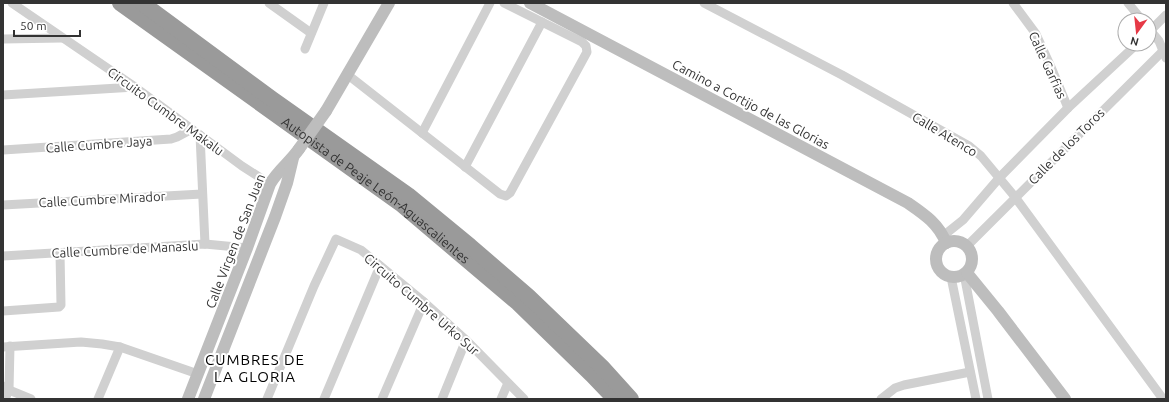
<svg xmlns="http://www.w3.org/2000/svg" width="1169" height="402" viewBox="0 0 1169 402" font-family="Ubuntu,sans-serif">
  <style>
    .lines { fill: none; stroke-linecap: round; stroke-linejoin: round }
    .street { stroke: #d0d0d0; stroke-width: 9 }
    .secondary { stroke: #bdbdbd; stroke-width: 12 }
    .highway { stroke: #9a9a9a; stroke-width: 16 }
    .secondary-bridge { stroke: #bdbdbd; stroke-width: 12 }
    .labels { text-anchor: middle; stroke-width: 4; stroke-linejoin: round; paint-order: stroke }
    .street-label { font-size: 13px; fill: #333; stroke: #fff }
    .quarter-label { font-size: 15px; letter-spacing: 1px; fill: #000; stroke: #fff }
  </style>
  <rect width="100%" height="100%" fill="#fff"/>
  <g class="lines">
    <g class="street">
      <polyline points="12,3 135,87 242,166 270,184"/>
      <polyline points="269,3 311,33"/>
      <polyline points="704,3 842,75 969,146 981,156 1015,197 1163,399"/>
      <polyline points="1013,3 1036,34 1051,67 1068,108"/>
      <polyline points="1128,3 1142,20"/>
      <polyline points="1149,29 1159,41 1166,58"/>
      <polyline points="1149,32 1166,15"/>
      <polyline points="3,39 62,38"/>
      <polyline points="305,49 324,3"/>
      <polyline points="348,75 500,194 506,196 510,193 587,52 586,46 582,42 504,3"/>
      <polyline points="3,95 135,87"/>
      <polyline points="422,133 490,3"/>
      <polyline points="200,135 205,244"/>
      <polyline points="3,150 171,139 177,137 192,129"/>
      <polyline points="465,167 542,22"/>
      <polyline points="3,205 202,194"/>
      <polyline points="943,236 963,220 1000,177 1068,108 1137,44"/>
      <polyline points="967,246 1166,48"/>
      <polyline points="3,256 205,244 247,248"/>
      <polyline points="964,274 988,399"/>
      <polyline points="951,277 976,399"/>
      <polyline points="3,311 59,307 61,305 60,253"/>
      <polyline points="3,347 81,342 102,344 120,347 198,374"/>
      <polyline points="6,386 9,390 31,399"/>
      <polyline points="5,399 9,390 10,346"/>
      <polyline points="98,399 120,347"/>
      <polyline points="267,399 314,286 336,239 361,250 424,302 466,340 524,399"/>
      <polyline points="324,399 380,266"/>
      <polyline points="382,399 424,302"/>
      <polyline points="442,399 466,340"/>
      <polyline points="501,399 508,383"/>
      <polyline points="881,399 895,388 904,385 970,372"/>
    </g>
    <g class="secondary">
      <path d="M530,3L908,203C924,214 939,224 946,243"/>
      <polyline points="326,111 389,3"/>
      <circle cx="954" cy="259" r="18"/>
      <polyline points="967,273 998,311 1065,399"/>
      <path d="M188,399L247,248L270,184C278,170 290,162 299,149"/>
      <polyline points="204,399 275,217 287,183 293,158"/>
    </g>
    <g class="highway">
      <path id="s1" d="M120,3L401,204L518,303L592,375L615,399"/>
      <polyline points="142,3 272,99 408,195 470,246 528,296 603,368 631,399"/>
    </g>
    <polyline class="secondary-bridge" points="299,149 326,111"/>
  </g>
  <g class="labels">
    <g class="street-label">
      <text transform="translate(1048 65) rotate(65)" y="5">Calle Garfias</text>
      <text transform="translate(751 104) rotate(28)" y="5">Camino a Cortijo de las Glorias</text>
      <text transform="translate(166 111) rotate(36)" y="5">Circuito Cumbre Makalu</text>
      <text transform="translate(945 134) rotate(31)" y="5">Calle Atenco</text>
      <text transform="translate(99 144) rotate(-4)" y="5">Calle Cumbre Jaya</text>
      <text transform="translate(1066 146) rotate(-45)" y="5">Calle de los Toros</text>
      <text dy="5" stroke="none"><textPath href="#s1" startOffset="317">Autopista de Peaje León-Aguascalientes</textPath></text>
      <text transform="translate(102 199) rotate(-3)" y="5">Calle Cumbre Mirador</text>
      <text transform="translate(235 241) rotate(-69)" y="5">Calle Virgen de San Juan</text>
      <text transform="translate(125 249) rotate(-3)" y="5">Calle Cumbre de Manaslu</text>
      <text transform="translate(422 304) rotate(41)" y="5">Circuito Cumbre Urko Sur</text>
    </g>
    <g class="quarter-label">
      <text x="255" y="365">CUMBRES DE<tspan x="255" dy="17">LA GLORIA</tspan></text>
    </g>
  </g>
  <rect width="1169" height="402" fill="none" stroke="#333333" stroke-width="8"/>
  <g transform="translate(1137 32) rotate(195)"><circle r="19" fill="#ffffff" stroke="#adadad"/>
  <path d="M0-3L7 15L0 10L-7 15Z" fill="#e63946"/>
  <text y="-6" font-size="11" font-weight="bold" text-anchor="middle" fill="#333333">N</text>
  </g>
  <path d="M14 30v6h66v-6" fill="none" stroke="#333333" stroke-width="2"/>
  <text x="20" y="30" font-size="12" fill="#333333" stroke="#ffffff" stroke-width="3" paint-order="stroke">50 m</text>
</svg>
